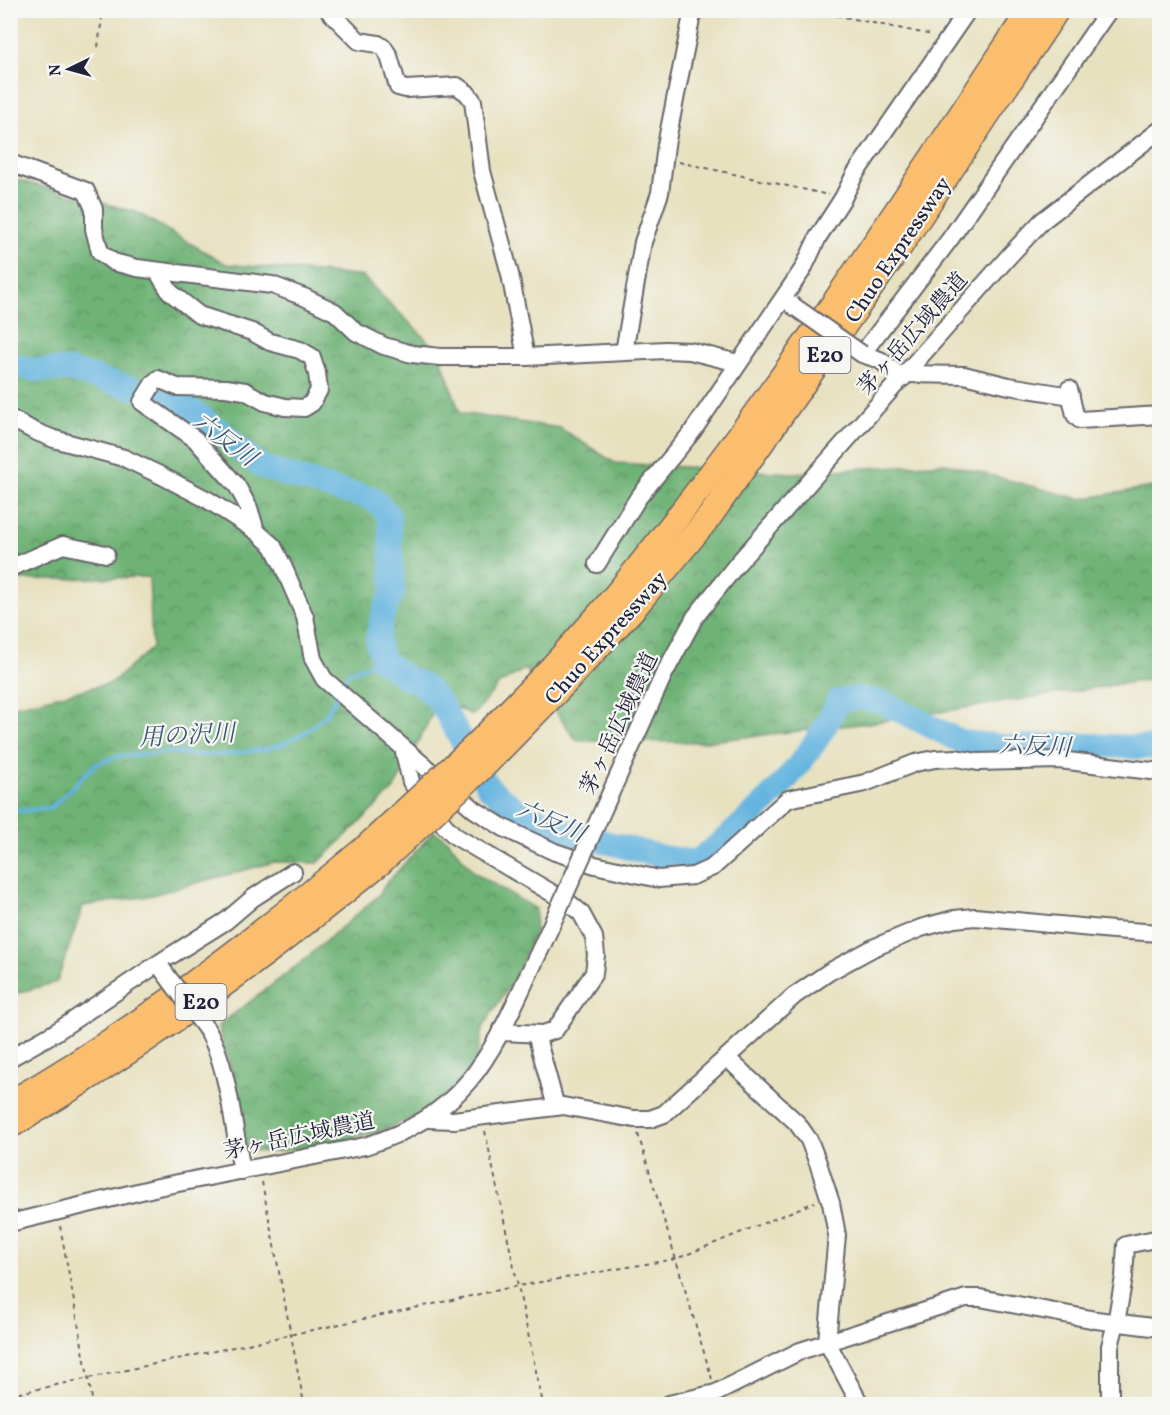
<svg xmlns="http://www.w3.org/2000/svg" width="1170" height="1415" viewBox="0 0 1170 1415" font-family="Vollkorn,'Noto Serif JP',serif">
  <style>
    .forest { fill: url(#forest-crowns); stroke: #486a58; stroke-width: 1.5 }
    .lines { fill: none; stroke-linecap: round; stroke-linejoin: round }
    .stream { stroke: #64b4df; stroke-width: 4 }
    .river { stroke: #64b4df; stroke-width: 24 }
    .minor-casing { stroke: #676569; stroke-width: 20 }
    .highway-casing { stroke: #676569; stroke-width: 27 }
    .path { stroke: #676569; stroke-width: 2; stroke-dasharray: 4.5 4.5; stroke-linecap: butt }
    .minor { stroke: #fff; stroke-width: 16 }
    .highway { stroke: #fbbe6e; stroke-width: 24 }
    .minor-bridge-casing { stroke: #676569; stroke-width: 20; stroke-linecap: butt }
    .highway-bridge-casing { stroke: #676569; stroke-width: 27; stroke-linecap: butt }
    .minor-bridge { stroke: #fff; stroke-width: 16 }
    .highway-bridge { stroke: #fbbe6e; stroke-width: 24 }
    .labels { text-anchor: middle; stroke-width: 4.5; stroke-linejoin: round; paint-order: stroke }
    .shield { fill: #f6f6f2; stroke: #626272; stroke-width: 1.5 }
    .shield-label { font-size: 21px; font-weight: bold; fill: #22223b }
    .street-label { font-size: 22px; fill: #22223b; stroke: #f6f6f2 }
    .water-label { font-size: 24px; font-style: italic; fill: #395574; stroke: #f6f6f2 }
  </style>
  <defs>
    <pattern id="forest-crowns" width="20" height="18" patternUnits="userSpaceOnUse" patternTransform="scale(1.5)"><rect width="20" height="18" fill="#6eb276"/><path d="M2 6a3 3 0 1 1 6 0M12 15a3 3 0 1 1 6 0" fill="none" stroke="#5a9062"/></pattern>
  </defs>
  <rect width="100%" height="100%" fill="#f6f6f2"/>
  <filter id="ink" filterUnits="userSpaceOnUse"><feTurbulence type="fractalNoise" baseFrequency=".0167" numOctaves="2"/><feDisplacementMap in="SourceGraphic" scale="12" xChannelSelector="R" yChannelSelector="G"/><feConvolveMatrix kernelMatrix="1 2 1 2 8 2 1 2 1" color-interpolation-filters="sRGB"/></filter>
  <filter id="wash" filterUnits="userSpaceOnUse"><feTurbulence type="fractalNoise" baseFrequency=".008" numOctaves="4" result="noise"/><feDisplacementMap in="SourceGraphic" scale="24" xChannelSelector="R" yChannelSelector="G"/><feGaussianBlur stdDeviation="1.35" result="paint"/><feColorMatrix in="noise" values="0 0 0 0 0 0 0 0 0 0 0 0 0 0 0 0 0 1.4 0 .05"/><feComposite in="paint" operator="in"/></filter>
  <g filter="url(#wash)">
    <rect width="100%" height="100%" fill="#e7e1bf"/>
    <g class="forest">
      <polygon points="10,178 136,212 226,264 362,276 439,352 460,413 560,428 615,463 792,473 944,463 1080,499 1159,486 1159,678 869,723 702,742 577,741 525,669 499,684 473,715 439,701 394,789 318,863 275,862 148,896 83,906 57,982 11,995 11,707 111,683 152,648 149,577 11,580 11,428 18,424 10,418"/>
      <polygon points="434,831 446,839 475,873 536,909 535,932 515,977 484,1025 476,1063 450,1091 419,1115 378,1132 318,1146 274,1152 245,1151 235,1084 218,1026 299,964 378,896 385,885"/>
    </g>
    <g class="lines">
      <g class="stream">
        <polyline points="340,688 349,672 382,660"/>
        <polyline points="10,808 23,811 52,807 96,764 119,756 174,752 195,755 221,755 266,749 285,743 307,731 327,714 337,695"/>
      </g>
      <path class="river" d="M10,365L37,370H68L168,398L197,414L224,434L240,450L264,468L337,490L372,498L389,515L393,592L382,617L377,640L382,660L405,677L423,685L439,701L489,788L517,810L570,833L663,857L696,862C750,822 811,763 838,701L857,698L882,702L962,742L1013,747L1066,744L1160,748"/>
    </g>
  </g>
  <g filter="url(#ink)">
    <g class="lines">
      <defs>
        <g id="minor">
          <polyline points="328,10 359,41 378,44 384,48 389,56 398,87 406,89 457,86 467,93 473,101 482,171 510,274 526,357"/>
          <polyline points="10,163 86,191 94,209 94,229 100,252 113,262 137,268 272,285 304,297 335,312 356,332 384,346 412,354 440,357 526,357 666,350 690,351 738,363"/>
          <polyline points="157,271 170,292 199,315 252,332 270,342 300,350 312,357 317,373 319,390 312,403 304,408 285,407 265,402 245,391 226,388 177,387 158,379 153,384 142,402 195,439 221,468 237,486 249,508 256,531"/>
          <polyline points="624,352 643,242 660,193 666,145 693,10"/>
          <polyline points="906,374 964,375 1009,386 1071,396"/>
          <polyline points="903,378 880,360 862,354 950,239 1109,10"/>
          <polyline points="1069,389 1075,415 1080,420 1160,415"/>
          <polyline points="10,418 34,431 54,439 124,458 160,475 208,500 256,531 273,546 283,566 305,617 313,659 324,679 475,810 504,828 555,852 595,865 659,879 693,876 713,867 788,799 865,783 915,763 935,759 956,758 978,762 1059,760 1160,772"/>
          <polyline points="597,564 638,498 692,432 803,269 818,237 843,198 855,174 968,10"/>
          <polyline points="10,568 63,545 106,554"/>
          <polyline points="664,674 695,617 738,563 1010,255 1042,221 1160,130"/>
          <polyline points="403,748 411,782 445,826 455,836 569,903 581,913 594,937 596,955 594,973 555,1030 543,1034 501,1032"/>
          <path d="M207,1030C228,1063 234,1131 242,1171"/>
          <polyline points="536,1034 556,1107"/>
          <polyline points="10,1058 56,1032 159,963 226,921 253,898 293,872"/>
          <polyline points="727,1058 797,1123 809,1140 818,1163 831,1203 837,1235 827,1342 860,1404"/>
          <polyline points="426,1119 454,1120 563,1106 634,1119 650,1119 664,1114 794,996 829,972 873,948 921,928 954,919 975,917 1113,930 1160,933"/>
          <path d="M10,1223L158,1187L365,1146C476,1112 495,1043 541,948"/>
          <polyline points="669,1404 716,1393 800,1351 966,1298 980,1298 1096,1320 1160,1328"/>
          <polyline points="1110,1404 1110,1346 1116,1323 1124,1277 1126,1245 1160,1238"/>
        </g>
        <g id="highway">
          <path d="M552,667C574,642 597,618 618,592C769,408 899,208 1030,10"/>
          <polyline points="567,681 634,608 710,516 897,251 1057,10"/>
          <path d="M10,1103C137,1030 254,941 366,847"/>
          <path d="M10,1126C142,1049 263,959 380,863"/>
        </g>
      </defs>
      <use href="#minor" class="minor-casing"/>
      <use href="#highway" class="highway-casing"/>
      <g class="path">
        <polyline points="810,10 932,35"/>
        <polyline points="98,47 103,10"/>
        <polyline points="679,162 829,195"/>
        <polyline points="485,1131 543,1404"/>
        <polyline points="638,1134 712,1379"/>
        <polyline points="262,1182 304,1404"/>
        <polyline points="60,1226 93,1404"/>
        <polyline points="10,1395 517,1286 676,1259 815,1202"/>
      </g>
      <use href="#minor" class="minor"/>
      <use href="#highway" class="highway"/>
      <defs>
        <g id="minor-bridge">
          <polyline points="792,305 862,354"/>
          <polyline points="541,948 664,674"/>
          <polyline points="162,969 207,1030"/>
        </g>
        <g id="highway-bridge">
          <polyline points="366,847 477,744 552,667"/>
          <polyline points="380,863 487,763 567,681"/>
        </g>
      </defs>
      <use href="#minor-bridge" class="minor-bridge-casing"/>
      <use href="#highway-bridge" class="highway-bridge-casing"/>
      <use href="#minor-bridge" class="minor-bridge"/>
      <use href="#highway-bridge" class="highway-bridge"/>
    </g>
  </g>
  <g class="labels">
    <g class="shield">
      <rect x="799.5" y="337" width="51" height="36" rx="4.5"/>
      <rect x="175.5" y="984" width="51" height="36" rx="4.5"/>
    </g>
    <g class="shield-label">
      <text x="825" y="362">E20</text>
      <text x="201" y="1009">E20</text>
    </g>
    <g class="street-label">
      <text transform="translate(897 249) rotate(-56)" y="8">Chuo Expressway</text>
      <text transform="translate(912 333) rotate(-49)" y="8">茅ヶ岳広域農道</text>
      <text transform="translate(605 637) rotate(-48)" y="8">Chuo Expressway</text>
      <text transform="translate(618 723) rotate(-65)" y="8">茅ヶ岳広域農道</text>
      <text transform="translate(299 1135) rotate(-12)" y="8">茅ヶ岳広域農道</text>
    </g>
    <g class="water-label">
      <text transform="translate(225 439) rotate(37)" y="8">六反川</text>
      <text transform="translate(187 735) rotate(-3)" y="8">用の沢川</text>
      <text transform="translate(1035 746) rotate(2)" y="8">六反川</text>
      <text transform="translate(551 821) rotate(23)" y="8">六反川</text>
    </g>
  </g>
  <rect width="1170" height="1415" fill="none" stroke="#f6f6f2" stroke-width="36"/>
  <g transform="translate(69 69) rotate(265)" stroke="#f6f6f2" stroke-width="4.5" paint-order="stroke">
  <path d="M0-4.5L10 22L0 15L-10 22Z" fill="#22223b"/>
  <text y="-9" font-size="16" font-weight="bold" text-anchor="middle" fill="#22223b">N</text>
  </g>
</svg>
